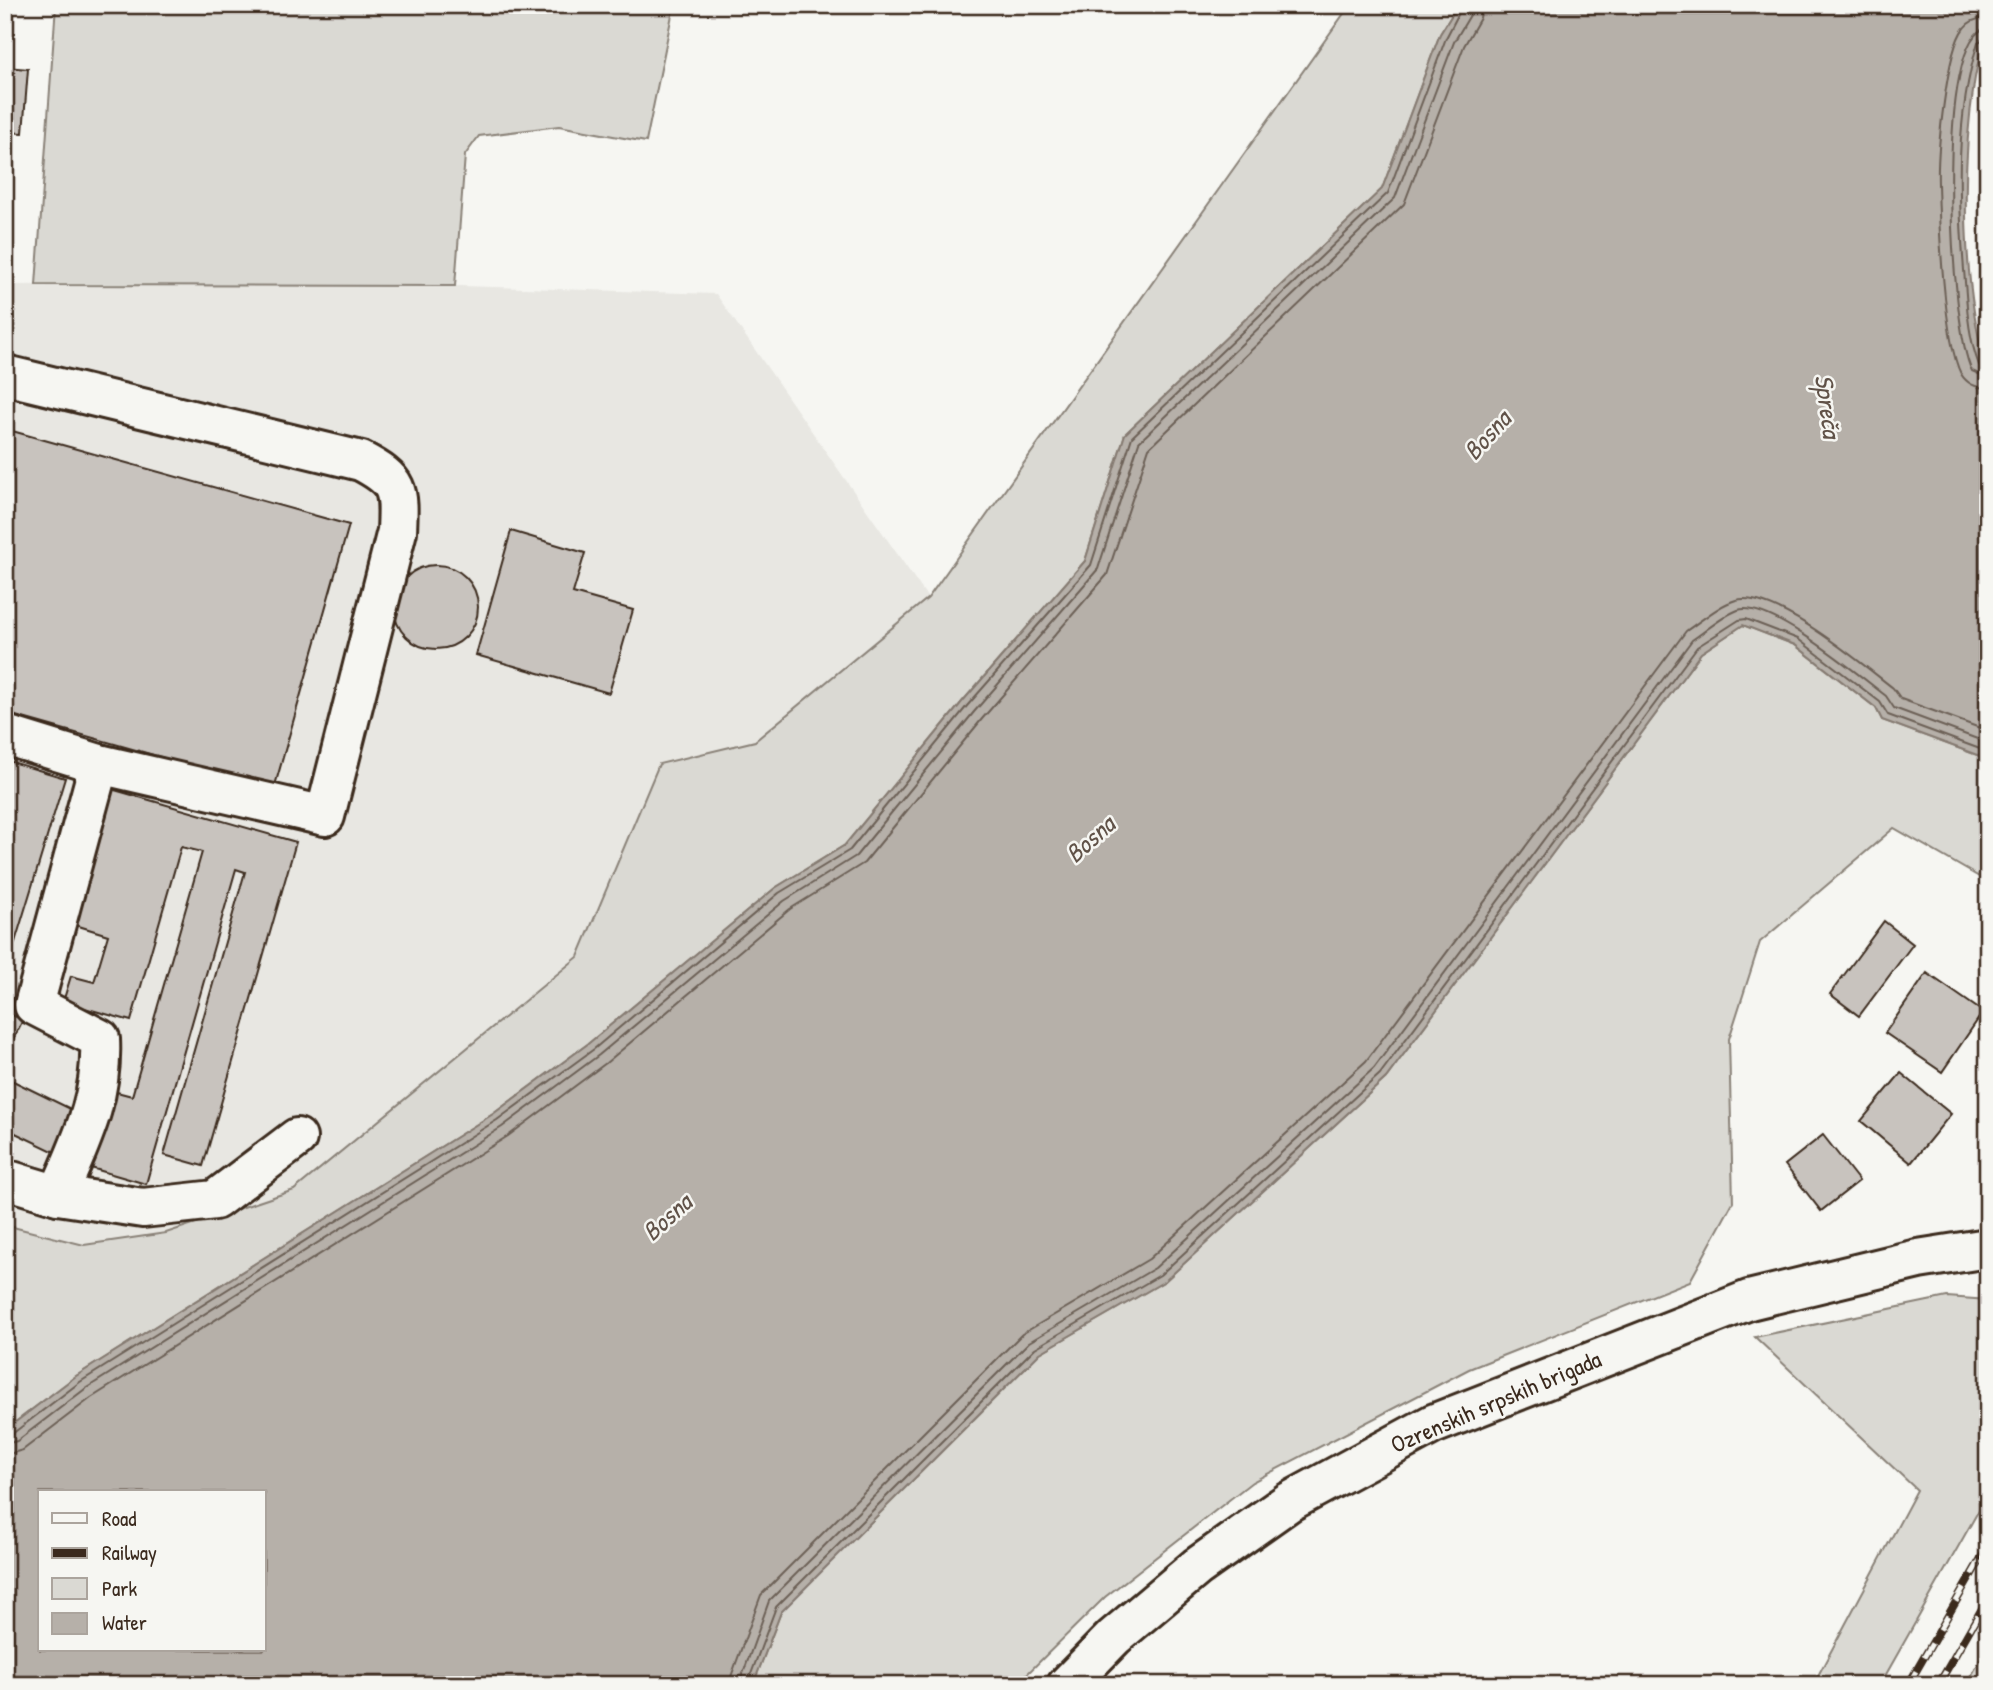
<svg xmlns="http://www.w3.org/2000/svg" width="1993" height="1690" viewBox="0 0 1993 1690" font-family="'Patrick Hand',sans-serif">
  <style>
    .built { fill: #e8e7e2 }
    .green { fill: #dad9d3; stroke: #8a8278; stroke-width: 2 }
    .water { fill: #b6b0a9; stroke: #857a71; stroke-width: 2; fill-rule: evenodd }
    .lines { fill: none; stroke-linecap: round; stroke-linejoin: round }
    .shore { stroke: #6c6056; stroke-width: 2 }
    .building { fill: #c8c3be; stroke: #3b2a1e; stroke-width: 2 }
    .minor-casing { stroke: #3b2a1e; stroke-width: 44 }
    .major-casing { stroke: #3b2a1e; stroke-width: 44 }
    .minor { stroke: #f6f6f2; stroke-width: 38 }
    .major { stroke: #f6f6f2; stroke-width: 38 }
    .rail-casing { stroke: #3b2a1e; stroke-width: 8 }
    .rail { stroke: #f6f6f2; stroke-width: 5; stroke-dasharray: 16; stroke-linecap: butt }
    .labels { text-anchor: middle; stroke-width: 5; stroke-linejoin: round; paint-order: stroke }
    .street-label { font-size: 24px; fill: #3b2a1e; stroke: #f6f6f2 }
    .water-label { font-size: 26px; font-style: italic; fill: #605248; stroke: #f6f6f2 }
  </style>
  <rect width="100%" height="100%" fill="#f6f6f2"/>
  <filter id="ink" filterUnits="userSpaceOnUse"><feTurbulence type="fractalNoise" baseFrequency=".0143" numOctaves="2"/><feDisplacementMap in="SourceGraphic" scale="14" xChannelSelector="R" yChannelSelector="G"/><feConvolveMatrix kernelMatrix="1 2 1 2 8 2 1 2 1" color-interpolation-filters="sRGB"/></filter>
  <g filter="url(#ink)">
    <polygon class="built" points="361,283 716,294 928,598 755,741 659,765 578,956 294,1190 166,1233 84,1245 5,1225 5,285"/>
    <g class="green">
      <polygon points="56,5 674,5 646,142 559,126 479,136 465,155 455,286 36,285"/>
      <polygon points="1350,5 1458,5 1440,34 1382,189 1125,434 1085,561 962,702 845,845 775,888 589,1043 493,1114 76,1376 5,1430 5,1225 84,1245 166,1233 294,1190 578,957 659,764 755,741 928,598"/>
      <polygon points="1743,625 1795,645 1876,708 1882,720 1988,759 1988,882 1894,828 1760,942 1729,1039 1733,1202 1690,1281 1469,1369 1252,1482 1105,1597 1016,1685 753,1685 781,1612 1040,1353 1165,1281 1386,1078 1701,653"/>
      <polygon points="1947,1297 1988,1300 1988,1494 1880,1685 1813,1685 1917,1490 1755,1337"/>
      <polygon points="1988,1647 1988,1685 1966,1685"/>
    </g>
    <path class="water" d="M1458,5H1988C1988,38 1978,54 1974,84C1961,168 1962,291 1988,372V759L1882,720L1876,708L1795,645L1743,625L1701,653L1386,1078L1165,1281L1040,1353L781,1612L753,1685H5V1430L76,1376L493,1114L589,1043L775,888L845,845L962,702L1085,561L1125,434L1382,189L1440,34ZM40,1492H264V1650H40Z"/>
    <g class="lines">
      <g class="shore">
        <path d="M1988,17C1979,18 1970,20 1964,28C1946,50 1937,154 1938,184C1939,225 1944,341 1961,374C1967,384 1977,388 1988,388"/>
        <path d="M1988,28C1933,31 1950,329 1972,371L1988,378"/>
        <path d="M1988,37L1978,42C1955,118 1958,192 1964,270C1967,302 1967,334 1979,365L1988,369"/>
        <polyline points="5,1436 12,1434 80,1382 497,1120 594,1049 779,893 850,850 967,706 1091,565 1132,437 1388,193 1446,38 1463,5"/>
        <polyline points="5,1444 17,1441 85,1389 502,1127 599,1055 784,901 856,856 974,712 1098,569 1139,442 1395,198 1454,42 1470,15 1472,5"/>
        <polyline points="5,1455 23,1450 91,1398 508,1136 606,1063 790,909 864,863 982,719 1107,575 1149,448 1404,204 1464,46 1480,18 1482,5"/>
        <path d="M728,1685L761,1595L1022,1334L1149,1259L1366,1061L1686,631C1701,621 1719,605 1736,600C1775,590 1862,664 1893,688L1901,699L1988,731"/>
        <path d="M739,1685L769,1601L1029,1342L1155,1268L1374,1068L1692,640C1706,631 1722,616 1738,610C1770,600 1860,676 1886,696L1894,708L1988,743"/>
        <polyline points="747,1685 776,1607 1035,1348 1160,1275 1380,1074 1697,647 1739,620 1746,619 1798,639 1880,702 1888,715 1988,752"/>
      </g>
    </g>
    <g class="building">
      <polygon points="5,67 28,69 23,133 5,132"/>
      <polygon points="5,429 349,525 274,789 5,713"/>
      <polygon points="511,531 585,553 573,593 633,610 609,693 476,655"/>
      <circle cx="436" cy="607" r="42"/>
      <polygon points="5,760 65,778 5,975"/>
      <polygon points="111,789 296,842 203,1166 164,1155 245,872 236,869 146,1184 91,1168 113,1091 132,1096 202,852 181,847 131,1021 63,1002 71,976 94,982 108,935 72,924"/>
      <polygon points="1884,921 1913,944 1859,1016 1830,994"/>
      <polygon points="1927,973 1983,1012 1942,1072 1885,1033"/>
      <polygon points="5,1012 23,1020 5,1055"/>
      <polygon points="1901,1073 1951,1114 1911,1163 1861,1121"/>
      <polygon points="5,1077 83,1115 63,1156 5,1128"/>
      <polygon points="1823,1135 1859,1181 1821,1211 1785,1165"/>
    </g>
    <g class="lines">
      <defs>
        <g id="minor">
          <path d="M5,375L361,461C399,481 399,489 397,531L325,816L99,764L5,735"/>
          <polyline points="5,1179 58,1195 143,1208 215,1200 297,1138"/>
          <path d="M58,1195C81,1140 103,1100 100,1039L34,1005L99,764"/>
        </g>
        <polyline id="major" points="1067,1685 1114,1637 1197,1567 1289,1502 1433,1424 1749,1300 1918,1259 1988,1248"/>
      </defs>
      <use href="#minor" class="minor-casing"/>
      <use href="#major" class="major-casing"/>
      <use href="#minor" class="minor"/>
      <use href="#major" class="major"/>
      <defs>
        <g id="rail">
          <polyline points="1908,1685 1988,1546"/>
          <polyline points="1938,1685 1988,1598"/>
        </g>
      </defs>
      <use href="#rail" class="rail-casing"/>
      <use href="#rail" class="rail"/>
    </g>
  </g>
  <g class="labels">
    <g class="street-label">
      <text transform="translate(1496 1402) rotate(-23)" y="8">Ozrenskih srpskih brigada</text>
    </g>
    <g class="water-label">
      <text transform="translate(1828 406) rotate(82)" y="9">Spreča</text>
      <text transform="translate(1487 435) rotate(-48)" y="9">Bosna</text>
      <text transform="translate(1090 839) rotate(-42)" y="9">Bosna</text>
      <text transform="translate(667 1217) rotate(-42)" y="9">Bosna</text>
    </g>
  </g>
  <rect width="1993" height="1690" fill="none" stroke="#f6f6f2" stroke-width="28"/>
  <rect x="14" y="14" width="1965" height="1662" fill="none" stroke="#3b2a1e" stroke-width="2.5" filter="url(#ink)"/>
  <rect x="38" y="1490" width="228" height="161" fill="#f6f6f2" stroke="#aba49d" stroke-width="2"/>
  <rect x="52" y="1513" width="35" height="10" fill="#f6f6f2" stroke="#aba49d" stroke-width="2"/>
  <text x="102" y="1526" font-size="21" fill="#3b2a1e">Road</text>
  <rect x="52" y="1548" width="35" height="10" fill="#3b2a1e" stroke="#aba49d" stroke-width="2"/>
  <text x="102" y="1560" font-size="21" fill="#3b2a1e">Railway</text>
  <rect x="52" y="1578" width="35" height="21" fill="#dad9d3" stroke="#aba49d" stroke-width="2"/>
  <text x="102" y="1596" font-size="21" fill="#3b2a1e">Park</text>
  <rect x="52" y="1613" width="35" height="21" fill="#b6b0a9" stroke="#aba49d" stroke-width="2"/>
  <text x="102" y="1630" font-size="21" fill="#3b2a1e">Water</text>
</svg>
